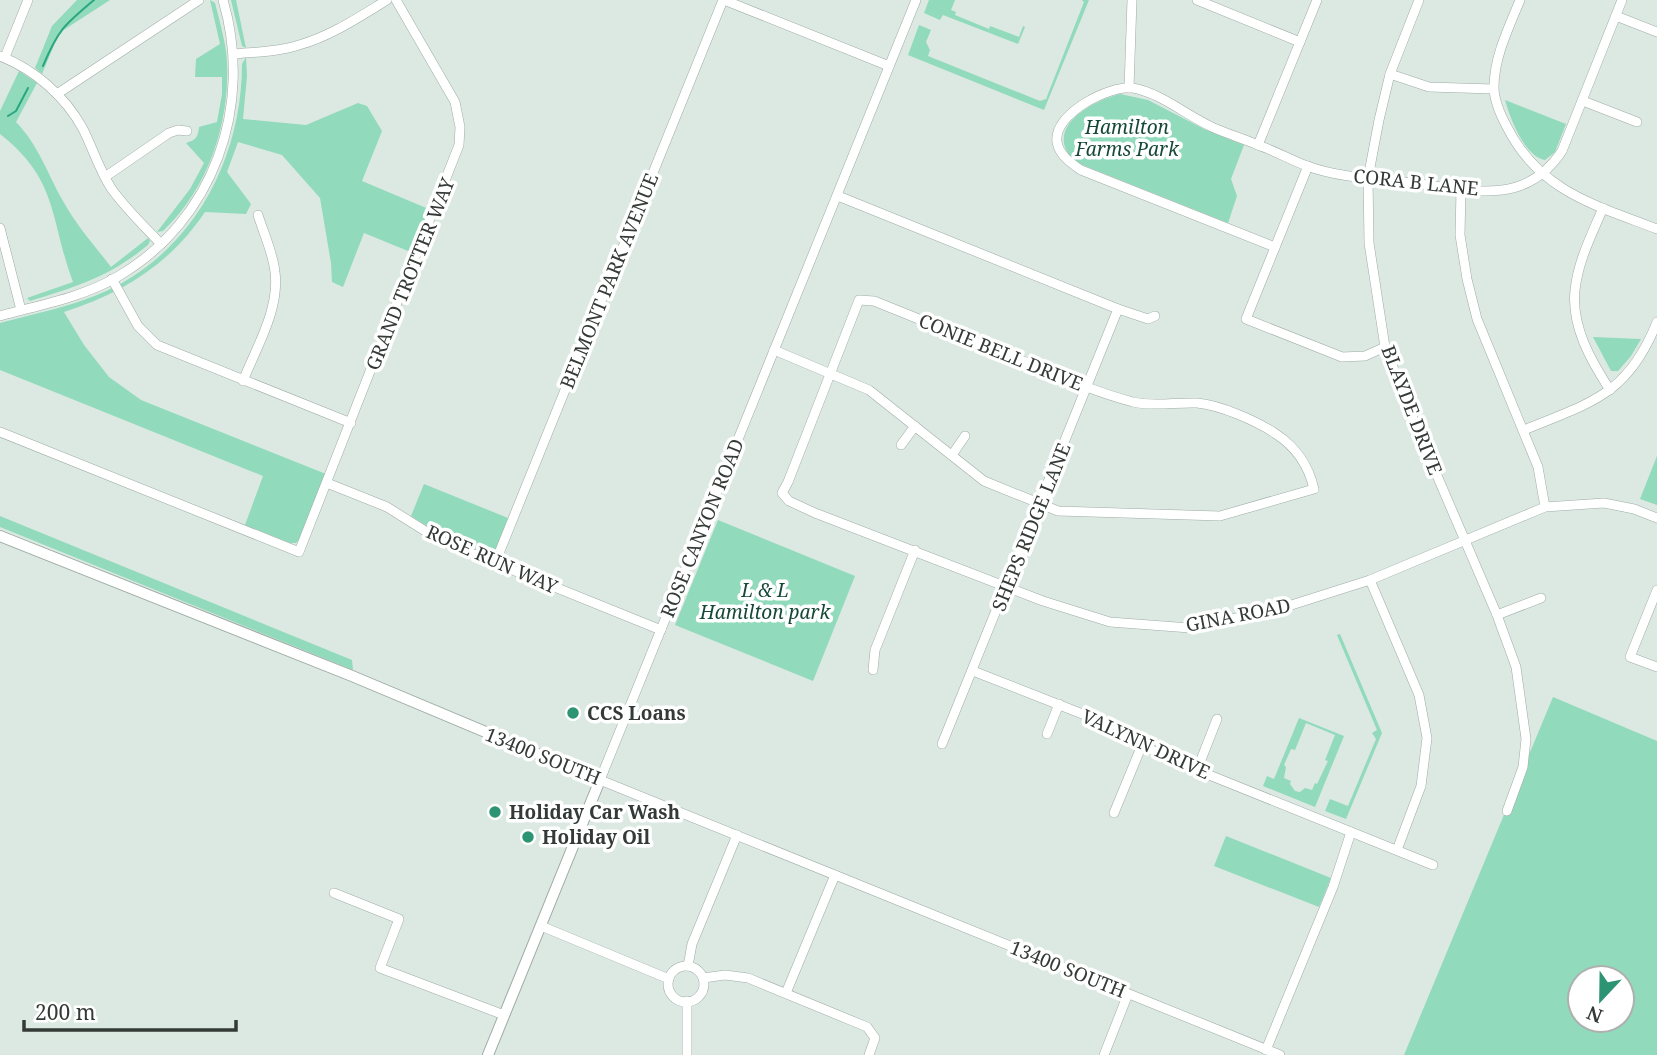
<svg xmlns="http://www.w3.org/2000/svg" width="1657" height="1055" viewBox="0 0 1657 1055" font-family="'Noto Serif',serif">
  <style>
    .green { fill: #91dabc; fill-rule: evenodd }
    .lines { fill: none; stroke-linecap: round; stroke-linejoin: round }
    .stream { stroke: #2aa780; stroke-width: 2 }
    .minor-casing { stroke: #9faca6; stroke-width: 10 }
    .major-casing { stroke: #9faca6; stroke-width: 12 }
    .minor { stroke: #fff; stroke-width: 9 }
    .major { stroke: #fff; stroke-width: 10 }
    .poi-dot { fill: #2c9472; stroke: #fff; stroke-width: 2.5 }
    .labels { text-anchor: middle; stroke-width: 7; stroke-linejoin: round; paint-order: stroke }
    .park-label { font-size: 19px; font-style: italic; fill: #164837; stroke: #fff }
    .street-label { font-size: 19px; fill: #343a37; stroke: #fff }
    .poi-label { font-size: 19px; font-weight: bold; fill: #343a37; stroke: #fff; text-anchor: start }
  </style>
  <rect width="100%" height="100%" fill="#dbe9e2"/>
  <g class="green">
    <polygon points="77,0 110,0 59,33 42,74 35,68 52,26"/>
    <path d="M210,0L215,3C220,23 226,43 227,62C230,123 208,189 163,231L157,232L190,189L204,163L186,143C196,140 198,137 199,127L217,122L222,94V77H195L196,59L220,44Z"/>
    <polygon points="231,0 236,0 246,48 242,46"/>
    <polygon points="929,0 955,0 951,10 956,12 955,15 989,29 990,26 1019,37 1023,26 1025,27 1018,44 943,15 940,20 924,13"/>
    <polygon points="1082,0 1089,0 1044,110 908,55 919,25 931,30 926,42 930,50 928,56 1040,101 1046,99 1084,2"/>
    <path d="M246,57L247,76L243,119L306,125L358,103L367,106L382,131L362,181L431,210L413,253L364,233L343,287L332,282L331,263L320,198L282,155L238,142L227,172L251,204L246,214L205,212C170,264 123,293 64,312L84,345L109,377L141,400L326,474L301,538L296,543H290L245,525L263,476L0,370V323C41,312 85,304 122,283C200,239 242,152 242,64Z"/>
    <path d="M19,71L37,83L16,122C39,146 47,173 63,201C76,225 95,246 111,267L148,238L150,241L148,245C109,277 78,286 30,301L27,298L73,282C50,220 59,180 0,134V111Z"/>
    <path d="M1120,94L1148,100L1204,129L1244,145L1231,179L1237,196L1228,223L1075,162C1042,128 1090,102 1120,94Z"/>
    <path d="M1505,100L1566,124L1555,152L1545,160C1524,156 1510,118 1505,100Z"/>
    <polygon points="1593,337 1641,339 1631,356 1618,371 1611,371"/>
    <polygon points="1657,456 1657,505 1640,499"/>
    <polygon points="424,484 508,518 495,551 487,553 438,533 411,516"/>
    <polygon points="0,516 352,660 353,670 0,527"/>
    <polygon points="718,520 855,576 813,681 675,625"/>
    <polygon points="1340,634 1382,733 1346,819 1325,811 1330,799 1348,806 1376,739 1372,733 1377,730 1337,635"/>
    <path d="M1553,697L1657,741V1055H1404ZM1580,978H1622V1020H1580Z"/>
    <path d="M1299,718L1344,736L1315,807L1263,786L1267,776L1274,779ZM1306,723L1335,735L1325,760L1328,761L1317,784L1315,783L1312,790L1305,788L1300,792L1295,791L1290,784L1291,781L1284,778L1286,767L1284,765L1291,749L1295,750Z"/>
    <polygon points="1226,836 1331,878 1319,907 1214,866"/>
  </g>
  <g class="lines">
    <g class="stream">
      <path d="M43,66C58,30 64,25 94,0"/>
      <polyline points="8,116 16,111 28,88"/>
    </g>
    <defs>
      <g id="minor">
        <polyline points="724,0 889,66"/>
        <polyline points="916,0 600,780 1280,1055"/>
        <polyline points="1197,0 1300,42"/>
        <polyline points="1419,0 1390,74 1379,120 1368,178 1369,243 1385,347 1420,436 1497,615 1516,667 1526,739 1523,767 1507,811"/>
        <path d="M1520,0C1509,27 1494,57 1494,87C1494,100 1501,116 1507,127C1539,191 1595,205 1657,229"/>
        <polyline points="1616,16 1657,32"/>
        <path d="M234,54C255,52 278,52 299,45C331,36 359,17 387,0"/>
        <path d="M0,56C35,70 65,96 83,129C93,149 99,169 111,188C125,208 144,226 161,244"/>
        <polyline points="5,57 28,0"/>
        <polyline points="1390,74 1429,87 1493,89"/>
        <polyline points="1129,88 1132,0"/>
        <polyline points="57,94 199,0"/>
        <polyline points="1583,101 1637,122"/>
        <polyline points="1258,145 1317,0"/>
        <polyline points="1308,166 1246,319 1342,357 1365,356 1385,347"/>
        <polyline points="105,177 169,133 178,130 187,131"/>
        <polyline points="1461,189 1460,235 1467,279 1477,319 1538,467 1545,507"/>
        <polyline points="838,196 1118,309 1148,319 1155,316"/>
        <path d="M1603,208C1592,234 1578,261 1575,290C1571,326 1591,361 1610,390"/>
        <polyline points="0,228 21,310"/>
        <path d="M1275,247L1081,170C1071,163 1059,155 1057,142C1053,114 1109,85 1133,88C1161,93 1187,116 1214,128C1228,134 1244,139 1258,145C1275,151 1291,160 1307,166C1340,178 1378,179 1412,183C1441,186 1473,194 1502,190C1528,187 1548,172 1562,151L1622,0"/>
        <polyline points="112,279 138,326 157,345 351,423"/>
        <path d="M0,316C39,305 81,298 117,277C214,221 254,106 223,0"/>
        <path d="M774,350L869,390L984,481L1058,511L1220,516L1314,489C1309,467 1296,447 1276,434C1257,421 1220,405 1197,403C1176,402 1154,407 1133,402C1095,392 1059,376 1023,361C973,341 924,321 874,301L859,300L788,482L782,493L789,501L815,513L1043,601L1110,622L1190,628L1282,608L1370,580L1545,507L1604,503L1634,509L1657,518"/>
        <path d="M243,381C256,348 280,309 275,272C273,253 264,234 258,215"/>
        <path d="M1524,430C1592,402 1628,395 1657,322"/>
        <polyline points="0,432 299,552 459,145 460,127 455,102 396,0"/>
        <polyline points="901,445 915,426"/>
        <polyline points="952,455 965,436"/>
        <polyline points="327,483 387,507 441,541 661,630"/>
        <polyline points="495,563 723,0"/>
        <polyline points="1370,580 1419,695 1427,738 1421,786 1397,850"/>
        <polyline points="1657,590 1630,657 1657,667"/>
        <polyline points="1497,615 1541,598"/>
        <polyline points="873,670 875,650 915,550"/>
        <polyline points="973,671 1113,726 1162,756 1433,865"/>
        <polyline points="1047,734 1059,704"/>
        <polyline points="942,744 1118,309"/>
        <polyline points="1197,770 1217,719"/>
        <polyline points="1114,813 1142,745"/>
        <polyline points="334,893 399,919 380,968 504,1015"/>
        <polyline points="541,926 669,979"/>
        <polyline points="688,966 692,944 737,835"/>
        <circle cx="686" cy="984" r="18"/>
        <polyline points="703,978 725,975 748,978 867,1027 875,1038 869,1055"/>
        <polyline points="786,993 835,875"/>
        <polyline points="1266,1050 1333,887 1351,832"/>
        <polyline points="687,1055 687,1001"/>
        <polyline points="1104,1055 1128,994"/>
      </g>
      <polyline id="major" points="0,536 352,676 600,780 488,1055"/>
    </defs>
    <use href="#minor" class="minor-casing"/>
    <use href="#major" class="major-casing"/>
    <use href="#minor" class="minor"/>
    <use href="#major" class="major"/>
  </g>
  <g class="poi-dot">
    <circle cx="573" cy="713" r="7"/>
    <circle cx="495" cy="812" r="7"/>
    <circle cx="528" cy="837" r="7"/>
  </g>
  <g class="labels">
    <g class="park-label">
      <text x="1127" y="134">Hamilton<tspan x="1127" dy="22">Farms Park</tspan></text>
      <text x="765" y="597">L &amp; L<tspan x="765" dy="22">Hamilton park</tspan></text>
    </g>
    <g class="street-label">
      <text transform="translate(1416 182) rotate(6)" y="7">CORA B LANE</text>
      <text transform="translate(410 274) rotate(-68)" y="7">GRAND TROTTER WAY</text>
      <text transform="translate(609 281) rotate(-68)" y="7">BELMONT PARK AVENUE</text>
      <text transform="translate(1001 352) rotate(22)" y="7">CONIE BELL DRIVE</text>
      <text transform="translate(1412 410) rotate(69)" y="7">BLAYDE DRIVE</text>
      <text transform="translate(1031 527) rotate(-68)" y="7">SHEPS RIDGE LANE</text>
      <text transform="translate(702 528) rotate(-68)" y="7">ROSE CANYON ROAD</text>
      <text transform="translate(492 559) rotate(24)" y="7">ROSE RUN WAY</text>
      <text transform="translate(1238 615) rotate(-11)" y="7">GINA ROAD</text>
      <text transform="translate(1146 744) rotate(25)" y="7">VALYNN DRIVE</text>
      <text transform="translate(543 756) rotate(22)" y="7">13400 SOUTH</text>
      <text transform="translate(1068 969) rotate(22)" y="7">13400 SOUTH</text>
    </g>
    <g class="poi-label">
      <text x="587" y="720">CCS Loans</text>
      <text x="509" y="819">Holiday Car Wash</text>
      <text x="542" y="844">Holiday Oil</text>
    </g>
  </g>
  <g transform="translate(1601 999) rotate(202)"><circle r="33" fill="#ffffff" stroke="#aeb0af" stroke-width="2"/>
  <path d="M0-5L12 26L0 18L-12 26Z" fill="#2c9472"/>
  <text y="-10" font-size="19" font-weight="bold" text-anchor="middle" fill="#343a37">N</text>
  </g>
  <path d="M24 1020v10h212v-10" fill="none" stroke="#343a37" stroke-width="3.5"/>
  <text x="35" y="1020" font-size="21" fill="#343a37" stroke="#ffffff" stroke-width="5" paint-order="stroke">200 m</text>
</svg>
